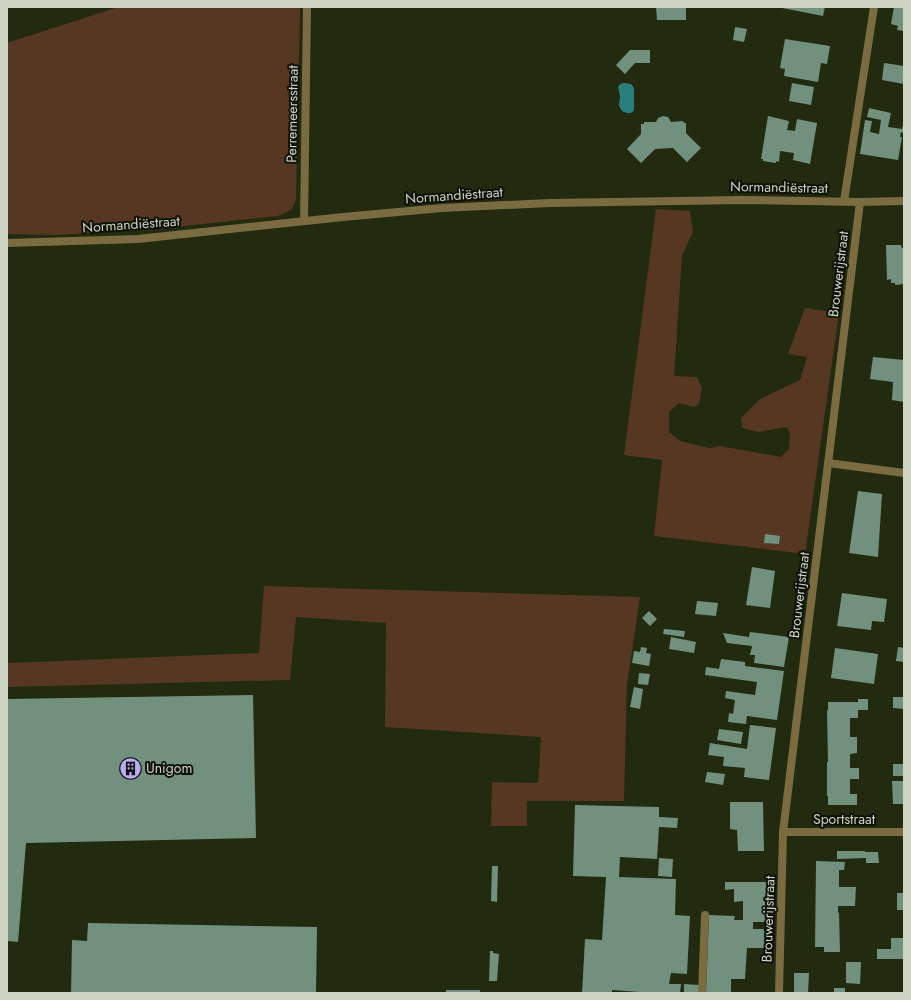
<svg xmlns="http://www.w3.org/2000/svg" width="911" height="1000" viewBox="0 0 911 1000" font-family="Jost,sans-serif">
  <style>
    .green { fill: #563721 }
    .water { fill: #287f7c }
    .building { fill: #72907e }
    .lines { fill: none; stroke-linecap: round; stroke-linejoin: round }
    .lane { stroke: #7b6b40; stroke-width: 8 }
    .street { stroke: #7b6b40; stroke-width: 8 }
    .labels { text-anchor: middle; stroke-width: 4; stroke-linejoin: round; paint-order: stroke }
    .street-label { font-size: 14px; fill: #ced4c4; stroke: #0d1106 }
    .poi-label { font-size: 14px; fill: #ced4c4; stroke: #0d1106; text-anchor: start }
  </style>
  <rect width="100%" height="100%" fill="#222a10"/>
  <g class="green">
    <polygon points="118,7 300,7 296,200 291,210 278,216 157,229 57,235 7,234 7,43"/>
    <polygon points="656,209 690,211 693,232 682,255 674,376 697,377 702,388 699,404 694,407 679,403 669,412 669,432 680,441 709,448 720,446 781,457 789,449 790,434 787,427 758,432 742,428 741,418 760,399 800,380 807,357 788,354 805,308 839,313 805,554 654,536 662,460 624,455"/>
    <polygon points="264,586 640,597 627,685 624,801 527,801 527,826 491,826 492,782 538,783 541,737 385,727 386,623 296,617 290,680 7,687 7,663 259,653"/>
  </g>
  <path class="water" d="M624,83L631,84L634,88V110C631,115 626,113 622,111L619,106L620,96L618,87L620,84Z"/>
  <g class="building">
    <polygon points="656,7 686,7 686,20 657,20"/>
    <polygon points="777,7 825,7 823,16"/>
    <polygon points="894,7 904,7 904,31 897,30 898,26 891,24"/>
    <polygon points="735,27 747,29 744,42 733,40"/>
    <polygon points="785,39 830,46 827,64 821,63 818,82 784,76 785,69 780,68"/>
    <polygon points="630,50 650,50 650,63 635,63 625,74 616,65"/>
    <polygon points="884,63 904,66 904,84 882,80"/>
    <polygon points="792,83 814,87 811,105 789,101"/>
    <polygon points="869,108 891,113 888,127 902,129 904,121 904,133 901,132 900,137 902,137 898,160 860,154 865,120 872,121 870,132 879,134 881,120 867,117"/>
    <polygon points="663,116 668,117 671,122 683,121 684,123 686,123 686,133 701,148 687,162 673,148 655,149 641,163 627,149 641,134 641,124 644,124 644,122 656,122 658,118"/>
    <polygon points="768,116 789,121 787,130 795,131 797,119 817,123 810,164 793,160 794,153 780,151 779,162 776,161 776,163 763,161 763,159 761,159"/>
    <polygon points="886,245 901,245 902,248 904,248 904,284 895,285 895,283 891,283 891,279 887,280"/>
    <polygon points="873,357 904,360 904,402 892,400 893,382 870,379"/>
    <polygon points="858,491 882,494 878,557 849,553"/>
    <polygon points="765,534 780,536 779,544 764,543"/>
    <polygon points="752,567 775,571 770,608 746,605"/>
    <polygon points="842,593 887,599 884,622 872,621 871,630 837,626"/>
    <polygon points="697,601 718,603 716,616 695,614"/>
    <polygon points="649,611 657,619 650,626 642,618"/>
    <polygon points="664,629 685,631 684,637 663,634"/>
    <polygon points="750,632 789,637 784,667 754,663 755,655 750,655 752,646 727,643 723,633 749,637"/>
    <polygon points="671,637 696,642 694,653 669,649"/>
    <polygon points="641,647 647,648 646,653 651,654 649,666 632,663 634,651 640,652"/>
    <polygon points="898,647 904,648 904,662 896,661"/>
    <polygon points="835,648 878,654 874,684 831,678"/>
    <polygon points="721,659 745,662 745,666 784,671 777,720 747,716 746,724 728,722 729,713 733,714 735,700 725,698 726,691 755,695 757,682 705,675 706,667 719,669"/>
    <polygon points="639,673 650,674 648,685 638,684"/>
    <polygon points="634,687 643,689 640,709 630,707"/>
    <polygon points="253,695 256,838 26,843 18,942 7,941 7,699"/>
    <polygon points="893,697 904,697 904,709 893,708"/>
    <polygon points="858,699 868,699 868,710 858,710 858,718 850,718 850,737 857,737 857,753 850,754 850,768 859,768 859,779 850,779 850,794 857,794 857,805 828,805 828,796 827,796 827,762 828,762 827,710 828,711 828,702 858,702"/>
    <polygon points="750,725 776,728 769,780 744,777 745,768 723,766 724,757 708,755 710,743 747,749"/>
    <polygon points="719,729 743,732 741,744 717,740"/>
    <rect x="893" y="764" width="11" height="12"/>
    <polygon points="707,772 725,774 723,785 705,782"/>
    <polygon points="892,781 904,781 904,804 893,804"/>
    <polygon points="730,802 763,802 764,851 738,851 737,830 730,829"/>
    <polygon points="575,805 659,807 659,817 678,818 677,828 659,827 657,859 620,857 619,877 676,879 675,915 690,916 687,974 671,973 669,984 681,984 680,993 653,993 612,990 612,993 582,993 585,939 602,940 606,877 573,876"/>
    <polygon points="837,851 865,851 865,852 878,852 879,863 866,863 866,858 837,859"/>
    <polygon points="659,858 673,859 672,877 658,876"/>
    <polygon points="816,861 845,862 844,870 839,870 839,887 856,887 855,906 838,906 838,912 839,913 840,952 824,952 824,947 815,947"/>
    <polygon points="492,866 498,866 497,902 491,901"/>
    <polygon points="725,882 766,882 767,922 753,922 753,929 768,929 767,948 747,948 745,979 731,979 731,993 706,993 709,915 735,916 734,920 743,920 743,901 734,902 734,889 725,890"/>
    <rect x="897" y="893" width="7" height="17"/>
    <polygon points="88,923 317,927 316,993 71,993 72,940 87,941"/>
    <polygon points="891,938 904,938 904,959 877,959 877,949 891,949"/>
    <polygon points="490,951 493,951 493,953 499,954 497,981 489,981"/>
    <polygon points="846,962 861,962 860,984 846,983"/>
    <polygon points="794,973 809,973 808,993 794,993"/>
    <polygon points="684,984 699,985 699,993 684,993"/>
    <rect x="834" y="988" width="11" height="5"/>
    <rect x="446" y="990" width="34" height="3"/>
  </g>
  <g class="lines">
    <polyline class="lane" points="702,993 705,915"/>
    <g class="street">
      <polyline points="844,201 874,7"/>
      <polyline points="304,221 307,7"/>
      <polyline points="7,243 138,239 343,217 442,208 550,203 742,200 860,202 904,201"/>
      <polyline points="828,463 904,473"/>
      <polyline points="783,832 904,832"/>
      <polyline points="779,993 783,832 860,202"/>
    </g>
  </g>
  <defs>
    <symbol id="building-disc" viewBox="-11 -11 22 22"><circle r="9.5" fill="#bbaaf6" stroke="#0d1106"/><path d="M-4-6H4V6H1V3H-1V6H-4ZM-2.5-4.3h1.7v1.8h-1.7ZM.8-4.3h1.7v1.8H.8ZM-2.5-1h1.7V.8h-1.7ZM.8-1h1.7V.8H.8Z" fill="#111"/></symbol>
  </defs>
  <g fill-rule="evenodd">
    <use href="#building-disc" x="118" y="756" width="25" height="25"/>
  </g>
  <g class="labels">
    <g class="street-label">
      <text transform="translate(292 114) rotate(-89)" y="5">Perremeersstraat</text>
      <text transform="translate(779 187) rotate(1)" y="5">Normandiëstraat</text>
      <text transform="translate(454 195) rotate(-4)" y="5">Normandiëstraat</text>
      <text transform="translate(131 224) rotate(-4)" y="5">Normandiëstraat</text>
      <text transform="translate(838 274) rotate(-83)" y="5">Brouwerijstraat</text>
      <text transform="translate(799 595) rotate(-83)" y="5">Brouwerijstraat</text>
      <text x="844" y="824">Sportstraat</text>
      <text transform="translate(768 919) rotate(-88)" y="5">Brouwerijstraat</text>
    </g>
    <g class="poi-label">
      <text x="146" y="773">Unigom</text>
    </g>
  </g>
  <rect width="911" height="1000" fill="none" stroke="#ced4c4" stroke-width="16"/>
</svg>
